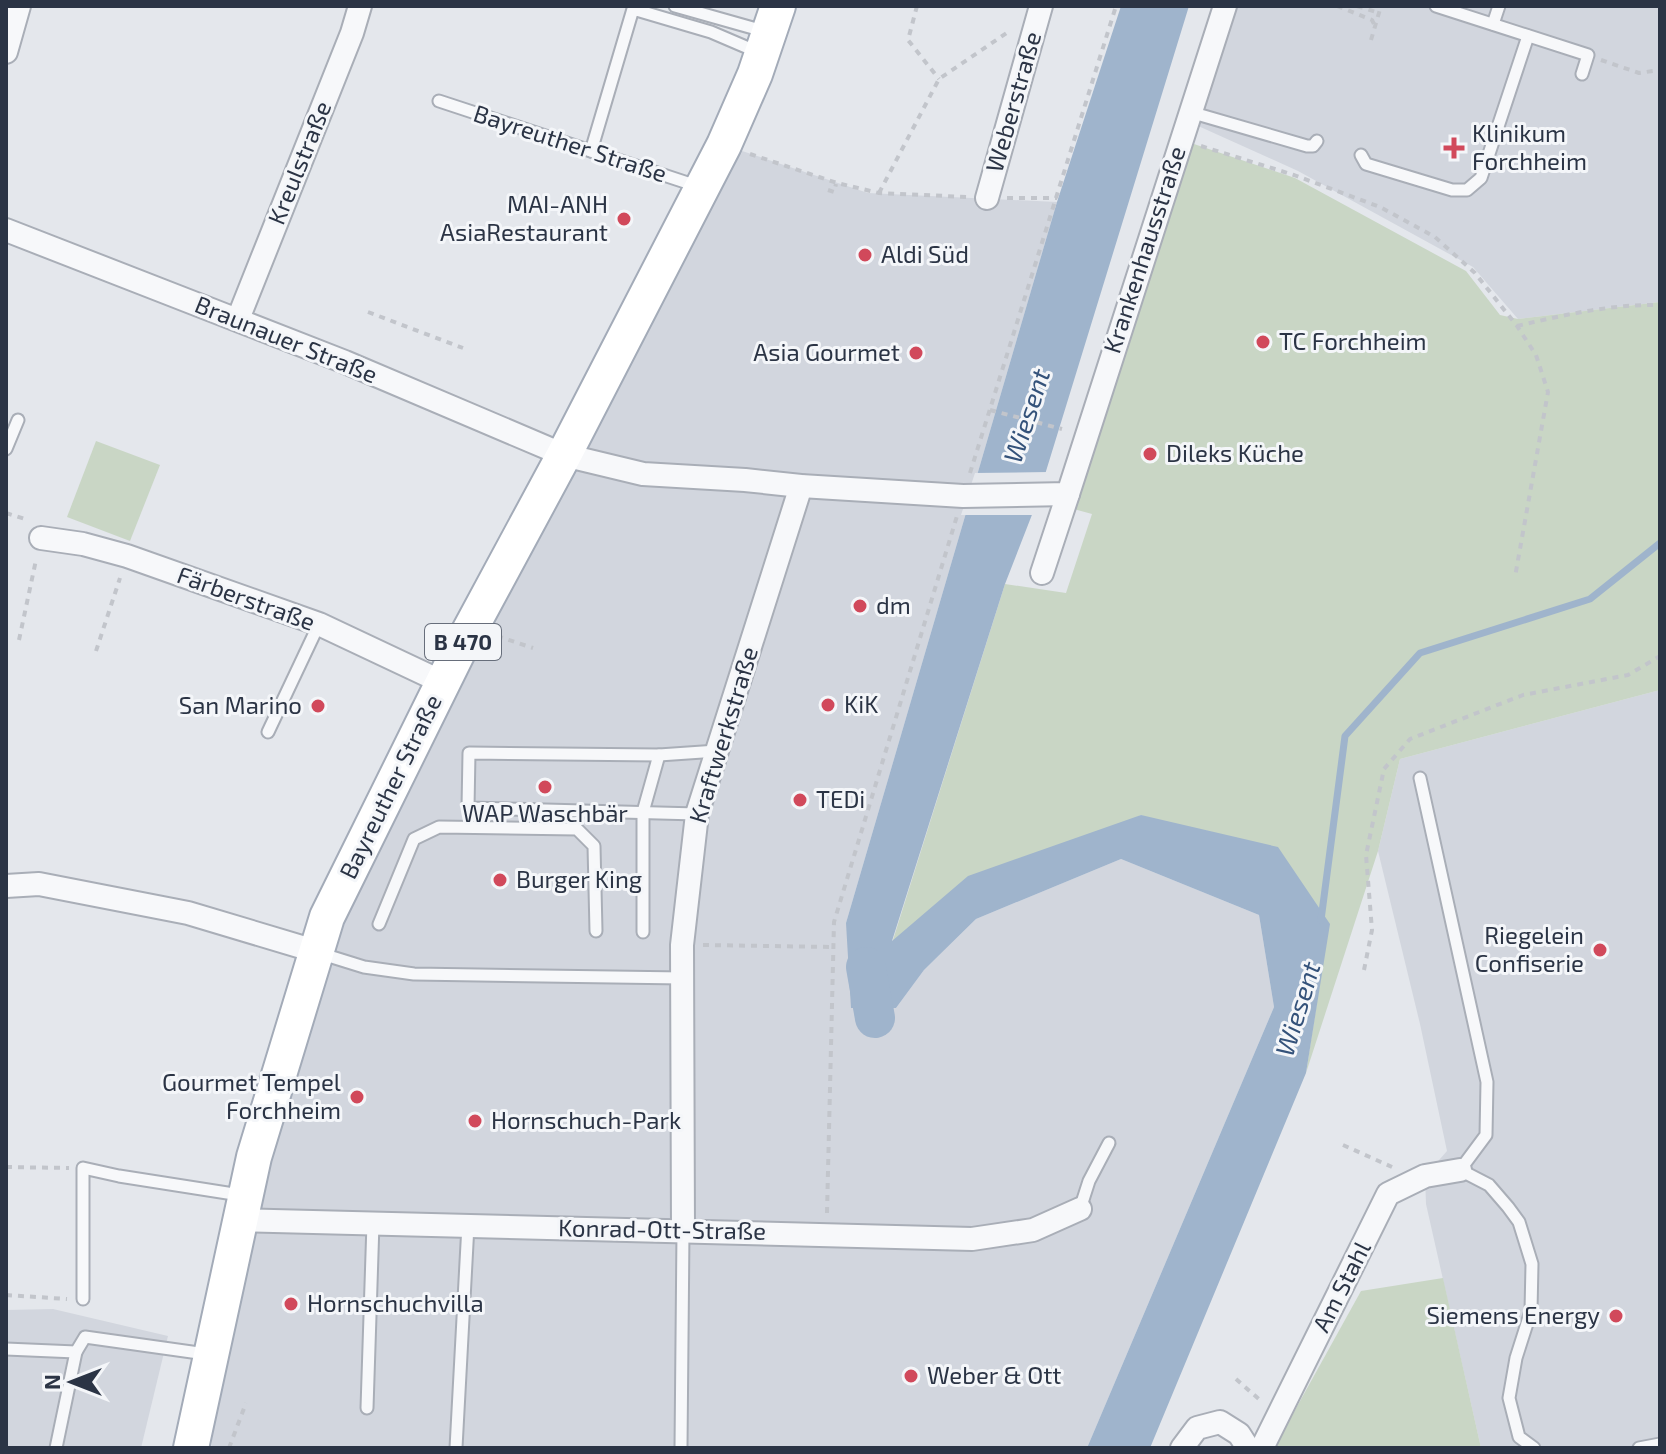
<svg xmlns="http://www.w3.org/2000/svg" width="1666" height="1454" viewBox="0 0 1666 1454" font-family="'Exo 2',sans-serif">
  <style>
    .built { fill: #d2d6de }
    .green { fill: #c9d6c5 }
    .water { fill: #9fb4cc }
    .pier { fill: #e4e7ec }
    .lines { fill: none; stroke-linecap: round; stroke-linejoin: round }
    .stream { stroke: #9fb4cc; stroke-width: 7 }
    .river { stroke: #9fb4cc; stroke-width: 40 }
    .service-casing { stroke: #a9aeb7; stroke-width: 15 }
    .minor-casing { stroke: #a9aeb7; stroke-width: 26 }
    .primary-casing { stroke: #a3abb8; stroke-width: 38 }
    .path { stroke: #c2c5cb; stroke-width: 4; stroke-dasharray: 6 6; stroke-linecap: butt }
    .service { stroke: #f7f8fa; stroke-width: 11 }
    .minor { stroke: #f7f8fa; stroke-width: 22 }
    .primary { stroke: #fff; stroke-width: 34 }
    .poi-dot { fill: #d1495b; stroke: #f4f6f9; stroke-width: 3 }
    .labels { text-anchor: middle; stroke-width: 6; stroke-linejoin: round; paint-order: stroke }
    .shield { fill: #f4f6f9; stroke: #676e7b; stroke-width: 2 }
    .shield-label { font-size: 22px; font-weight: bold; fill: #2b3445 }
    .street-label { font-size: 24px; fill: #2b3445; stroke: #f4f6f9 }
    .poi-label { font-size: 24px; fill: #2b3445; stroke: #f4f6f9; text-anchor: start }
    .water-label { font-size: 26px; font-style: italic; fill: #34527a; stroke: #f4f6f9 }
  </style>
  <rect width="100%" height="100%" fill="#e4e7ec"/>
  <g class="built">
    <polygon points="1234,6 1660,6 1660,302 1518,319 1473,267 1298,171 1196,125"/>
    <polygon points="724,145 868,193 1057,202 846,923 896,1008 924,970 976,919 1121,859 1259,915 1274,1007 1087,1448 211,1448 239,1220 314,938"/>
    <polygon points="1660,690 1660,1448 1481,1448 1426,1204 1425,1176 1447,1151 1420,1024 1378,851 1400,759"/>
    <polygon points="53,1309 168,1336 141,1448 6,1448 6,1310"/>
  </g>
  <g class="green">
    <polygon points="1188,142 1295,178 1466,271 1500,315 1518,319 1660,302 1660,690 1400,759 1378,851 1306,1073 1329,924 1141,815 892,943 1005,584 1066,593 1092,514 1070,508"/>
    <polygon points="96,441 160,465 130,541 67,517"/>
    <polygon points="1443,1278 1481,1448 1274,1448 1361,1291"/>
  </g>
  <polygon class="water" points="1121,6 1189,6 1035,507 1005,584 892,941 968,876 1141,815 1278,847 1330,924 1306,1073 1150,1448 1087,1448 1274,1007 1259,915 1121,859 976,919 924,970 896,1008 851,1008 846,923 1057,202"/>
  <polygon class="pier" points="1049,472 1036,515 961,515 975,473"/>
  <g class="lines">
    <polyline class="stream" points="1321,920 1345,736 1420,653 1590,599 1660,543"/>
    <polyline class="river" points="866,967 875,1018"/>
    <defs>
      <g id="service">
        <polyline points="675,6 767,32"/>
        <polyline points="1436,6 1588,55 1582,74"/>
        <polyline points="1493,24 1499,6"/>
        <polyline points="439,101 700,187"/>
        <polyline points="1190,112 1307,146 1313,146 1317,141"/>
        <polyline points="591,151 633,9 711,32 760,53"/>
        <polyline points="1361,155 1366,164 1452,190 1467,190 1481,178 1528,36"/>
        <polyline points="6,449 18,420"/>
        <polyline points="268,732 319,624"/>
        <polyline points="1420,778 1487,1082 1486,1135 1460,1170 1489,1185 1508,1207 1519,1222 1532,1264 1531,1311 1516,1358 1509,1398 1519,1437 1534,1448"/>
        <polyline points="697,814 468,808 469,753 659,755 717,751"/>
        <polyline points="379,924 414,839 439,827 577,829 594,846 596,931"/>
        <polyline points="643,932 643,812 659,755"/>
        <polyline points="319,953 364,967 414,974 683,978"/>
        <polyline points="1080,1209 1089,1181 1109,1143"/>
        <polyline points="83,1299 83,1168 119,1176 240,1195"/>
        <polyline points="6,1349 76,1352 85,1337 206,1354"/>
        <polyline points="367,1408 373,1223"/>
        <polyline points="56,1448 76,1352"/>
        <polyline points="456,1448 468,1225"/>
        <polyline points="681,1448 683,1231"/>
        <polyline points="1639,1448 1660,1444"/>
      </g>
      <g id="minor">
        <polyline points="6,52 19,6"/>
        <polyline points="987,198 1041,6"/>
        <polyline points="6,230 345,362 564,455 643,474 745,480 801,486 963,496 1068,494 1225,6"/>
        <polyline points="238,319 352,33 360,6"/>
        <polyline points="41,538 83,544 127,556 319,624 442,682"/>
        <polyline points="1042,573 1068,494"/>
        <polyline points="6,886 39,884 188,913 315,951"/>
        <polyline points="239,1220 972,1239 1033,1230 1080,1209"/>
        <polyline points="683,1231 682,945 697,814 801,486"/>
        <polyline points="1182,1448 1197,1428 1220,1422 1239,1434 1248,1448"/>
        <polyline points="1262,1448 1388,1194 1425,1176 1460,1170"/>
      </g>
      <polyline id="primary" points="191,1448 254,1157 327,917 460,648 564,455 724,145 755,74 778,6"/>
    </defs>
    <use href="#service" class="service-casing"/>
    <use href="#minor" class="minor-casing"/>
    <use href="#primary" class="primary-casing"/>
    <g class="path">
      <polyline points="917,6 908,40 939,79"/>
      <polyline points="1337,6 1372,20 1375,26"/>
      <polyline points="1357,6 1379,13"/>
      <polyline points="1371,40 1381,6"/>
      <polyline points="1601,60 1639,73 1660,70"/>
      <polyline points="1201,146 1294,175 1380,207 1435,237 1475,273 1517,326 1536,355 1548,392 1515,577"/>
      <polyline points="750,154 837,183 879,193 967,197"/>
      <polyline points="828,190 834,192 836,184"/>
      <polyline points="879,193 939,79 1011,30"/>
      <polyline points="1007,198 1057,198"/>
      <polyline points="368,312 463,348"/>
      <path d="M1517,326C1564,315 1611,304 1660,305"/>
      <polyline points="990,410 1062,429"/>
      <polyline points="970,473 1116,6"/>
      <polyline points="6,513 28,520"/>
      <polyline points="497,636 533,648"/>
      <polyline points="19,640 36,560"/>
      <polyline points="96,651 120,578"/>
      <polyline points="703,945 832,947"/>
      <polyline points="1364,970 1372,930 1366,855 1384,769 1410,739 1523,695 1628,675 1660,656"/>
      <polyline points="1343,1145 1392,1167"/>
      <polyline points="6,1167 69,1168"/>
      <polyline points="827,1213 834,922 957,516"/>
      <polyline points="6,1295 67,1299"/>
      <polyline points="1236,1379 1261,1401"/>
      <polyline points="229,1448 246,1403"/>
    </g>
    <use href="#service" class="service"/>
    <use href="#minor" class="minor"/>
    <use href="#primary" class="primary"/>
  </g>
  <g class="poi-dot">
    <path d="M1450 136h8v8h8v8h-8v8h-8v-8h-8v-8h8z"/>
    <circle cx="624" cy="219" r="8"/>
    <circle cx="865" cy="255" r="8"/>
    <circle cx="1263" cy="342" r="8"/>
    <circle cx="916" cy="353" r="8"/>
    <circle cx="1150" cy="454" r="8"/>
    <circle cx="860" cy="606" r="8"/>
    <circle cx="828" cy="705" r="8"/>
    <circle cx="318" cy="706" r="8"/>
    <circle cx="545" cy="787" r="8"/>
    <circle cx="800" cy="800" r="8"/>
    <circle cx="500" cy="880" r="8"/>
    <circle cx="1600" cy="950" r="8"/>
    <circle cx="357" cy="1097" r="8"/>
    <circle cx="475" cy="1121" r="8"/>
    <circle cx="291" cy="1304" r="8"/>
    <circle cx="1616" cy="1316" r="8"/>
    <circle cx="911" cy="1376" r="8"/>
  </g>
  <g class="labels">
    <rect class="shield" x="425" y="624" width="76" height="36" rx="6"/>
    <g class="shield-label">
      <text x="463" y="650">B 470</text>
    </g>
    <g class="street-label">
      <text transform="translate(1014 102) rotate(-74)" y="8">Weberstraße</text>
      <text transform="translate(570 144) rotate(18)" y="8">Bayreuther Straße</text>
      <text transform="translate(300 163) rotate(-68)" y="8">Kreulstraße</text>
      <text transform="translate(1145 250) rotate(-72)" y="8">Krankenhausstraße</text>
      <text transform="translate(286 340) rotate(22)" y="8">Braunauer Straße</text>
      <text transform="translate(246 599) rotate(20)" y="8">Färberstraße</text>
      <text transform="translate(724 735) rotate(-73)" y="8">Kraftwerkstraße</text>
      <text transform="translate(391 787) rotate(-64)" y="8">Bayreuther Straße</text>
      <text transform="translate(662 1230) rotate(1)" y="8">Konrad-Ott-Straße</text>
      <text transform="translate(1342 1287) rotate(-63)" y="8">Am Stahl</text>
    </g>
    <g class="poi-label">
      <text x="1472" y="142">Klinikum<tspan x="1472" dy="28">Forchheim</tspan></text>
      <text x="608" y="213" text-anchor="end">MAI-ANH<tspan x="608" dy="28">AsiaRestaurant</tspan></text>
      <text x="881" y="263">Aldi Süd</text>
      <text x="1279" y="350">TC Forchheim</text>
      <text x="900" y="361" text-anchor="end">Asia Gourmet</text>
      <text x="1166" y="462">Dileks Küche</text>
      <text x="876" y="614">dm</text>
      <text x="844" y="713">KiK</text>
      <text x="302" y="714" text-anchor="end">San Marino</text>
      <text x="816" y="808">TEDi</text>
      <text x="545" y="822" text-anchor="middle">WAP Waschbär</text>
      <text x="516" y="888">Burger King</text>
      <text x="1584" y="944" text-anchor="end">Riegelein<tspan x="1584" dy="28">Confiserie</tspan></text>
      <text x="341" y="1091" text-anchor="end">Gourmet Tempel<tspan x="341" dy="28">Forchheim</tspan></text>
      <text x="491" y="1129">Hornschuch-Park</text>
      <text x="307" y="1312">Hornschuchvilla</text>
      <text x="1600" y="1324" text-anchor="end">Siemens Energy</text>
      <text x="927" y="1384">Weber &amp; Ott</text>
    </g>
    <g class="water-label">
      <text transform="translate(1027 416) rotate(-72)" y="9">Wiesent</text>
      <text transform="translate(1298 1009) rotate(-73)" y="9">Wiesent</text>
    </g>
  </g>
  <rect width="1666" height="1454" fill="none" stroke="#2b3445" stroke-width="16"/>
  <g transform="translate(72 1382) rotate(270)" stroke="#f4f6f9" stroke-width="6" paint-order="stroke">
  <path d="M0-6L14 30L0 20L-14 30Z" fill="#2b3445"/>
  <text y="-12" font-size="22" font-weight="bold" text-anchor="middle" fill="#2b3445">N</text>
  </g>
</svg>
